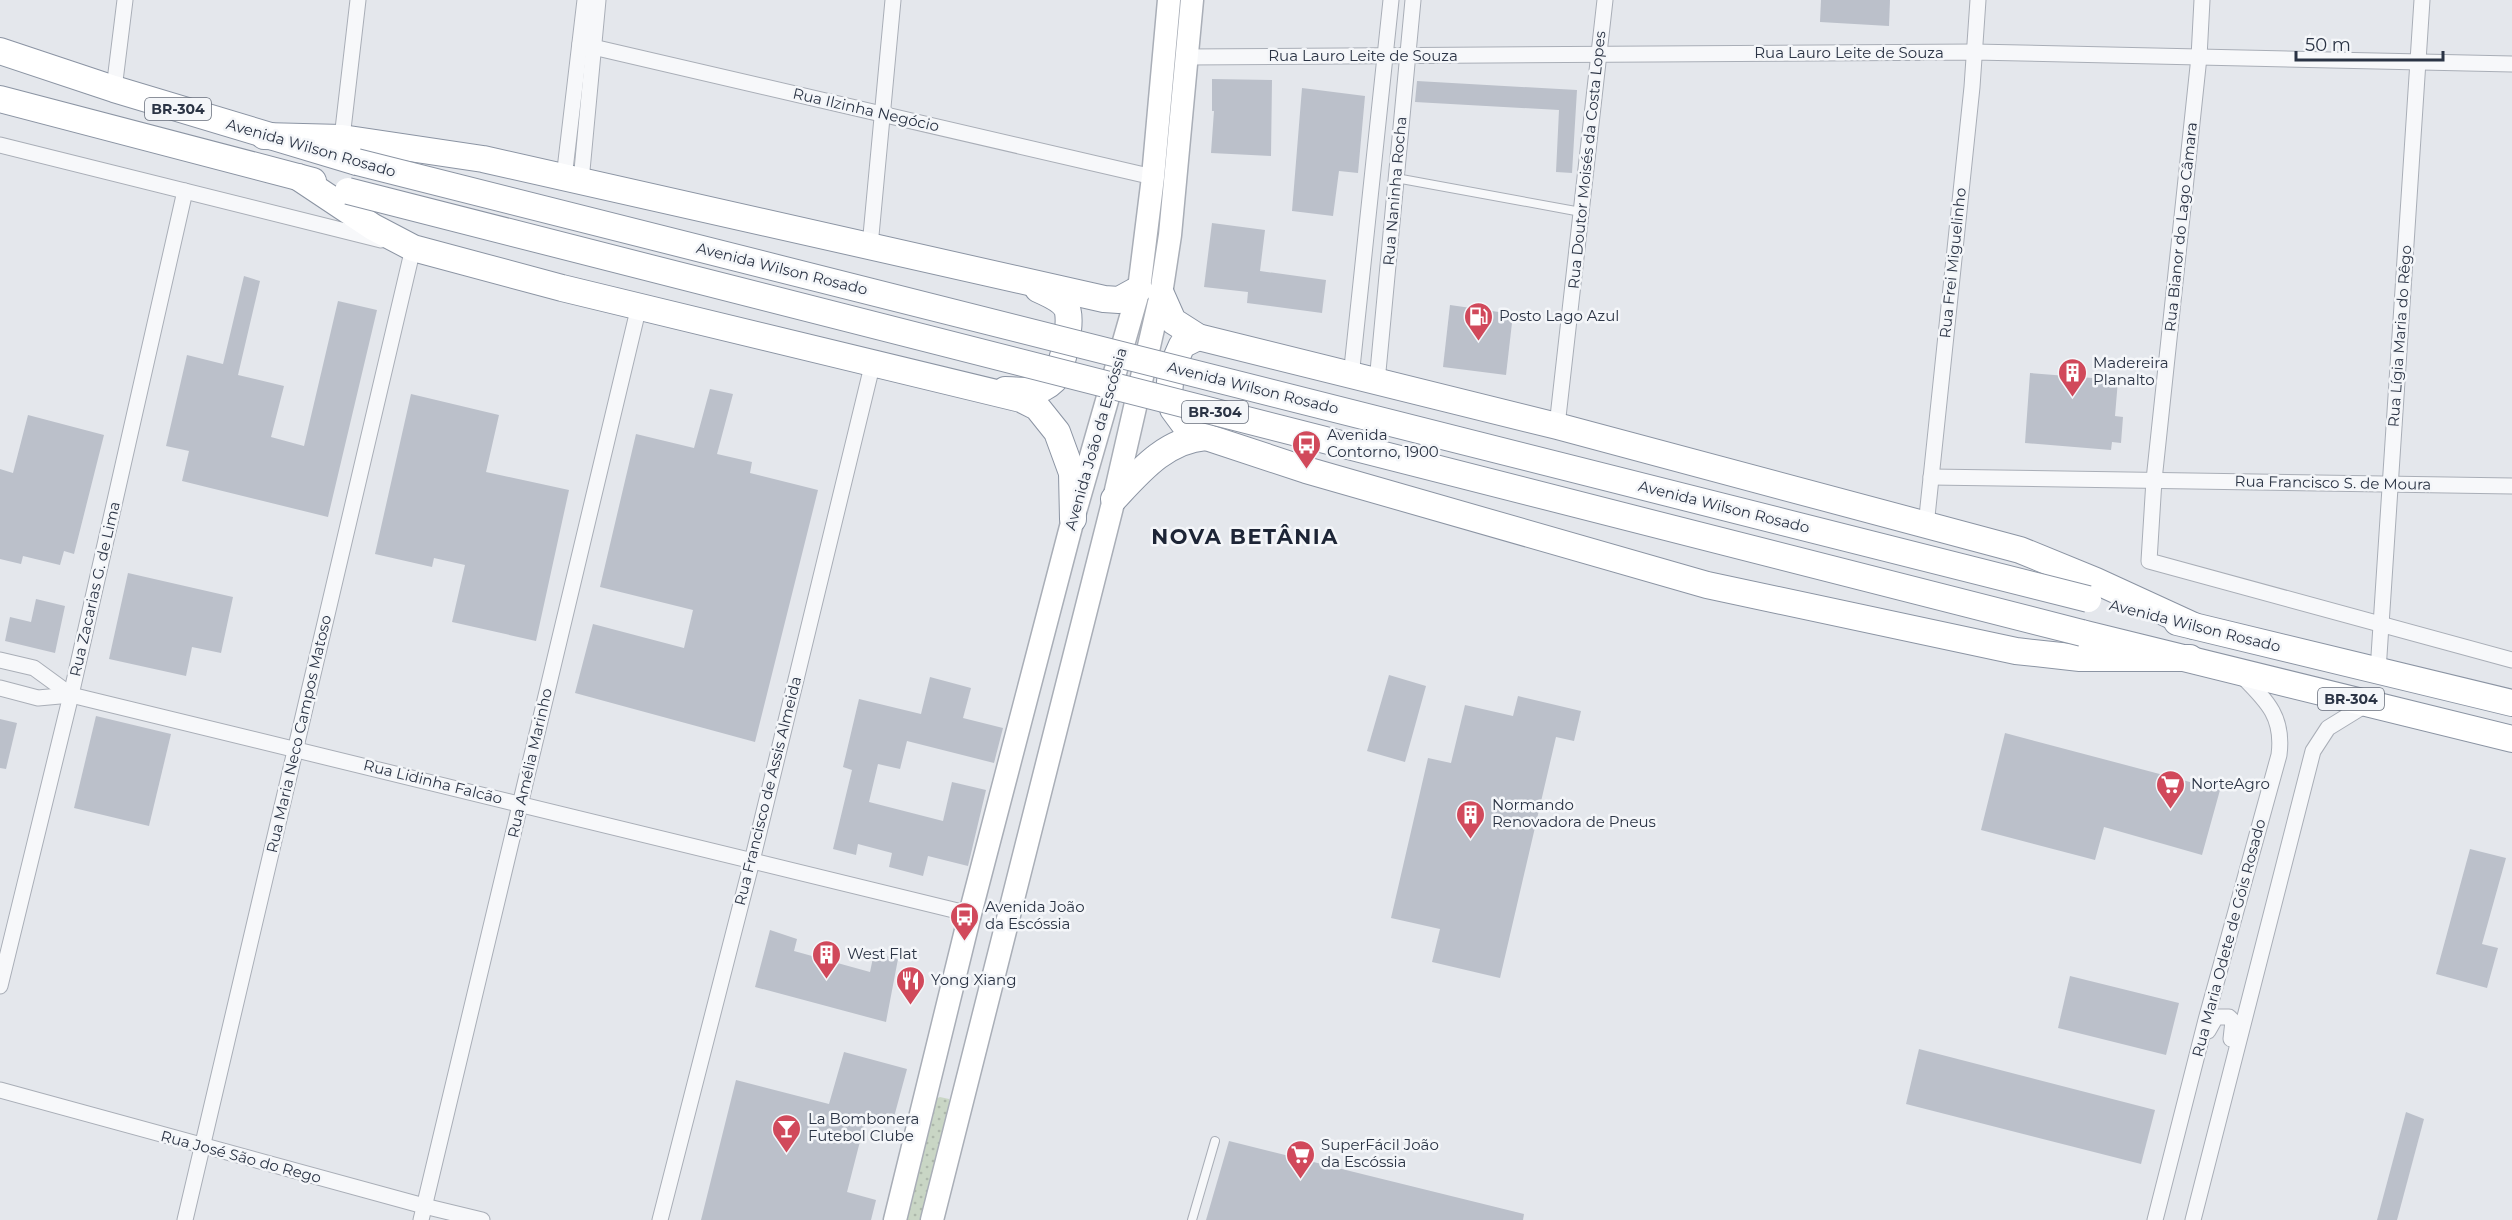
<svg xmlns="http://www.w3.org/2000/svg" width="2512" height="1220" viewBox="0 0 2512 1220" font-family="Montserrat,sans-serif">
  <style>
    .grass { fill: url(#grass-dots) }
    .building { fill: #bbc0ca }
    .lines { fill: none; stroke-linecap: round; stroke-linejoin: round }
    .service-casing { stroke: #a9aeb7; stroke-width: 10 }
    .minor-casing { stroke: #a9aeb7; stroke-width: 17 }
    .secondary-casing { stroke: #a9aeb7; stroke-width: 25 }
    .trunk-casing { stroke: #8b94a3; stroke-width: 28 }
    .service { stroke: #f7f8fa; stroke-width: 8 }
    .minor { stroke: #f7f8fa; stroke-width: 15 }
    .secondary { stroke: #fff; stroke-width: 22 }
    .trunk { stroke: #fff; stroke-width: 26 }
    .trunk-bridge-casing { stroke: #8b94a3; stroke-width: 28; stroke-linecap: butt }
    .trunk-bridge { stroke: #fff; stroke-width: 26 }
    .labels { text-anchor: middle; stroke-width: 5; stroke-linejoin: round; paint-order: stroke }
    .shield { fill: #f4f6f9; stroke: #676e7b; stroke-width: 1.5 }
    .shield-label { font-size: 14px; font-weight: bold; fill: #2b3445 }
    .street-label { font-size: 15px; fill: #2b3445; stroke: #f4f6f9 }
    .poi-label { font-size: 15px; fill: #2b3445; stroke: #f4f6f9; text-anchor: start }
    .district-label { font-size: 21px; font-weight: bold; letter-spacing: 1.5px; fill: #1d2536; stroke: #f4f6f9 }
  </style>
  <defs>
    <pattern id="grass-dots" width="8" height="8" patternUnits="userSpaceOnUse" patternTransform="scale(1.5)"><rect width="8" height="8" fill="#c9d6c5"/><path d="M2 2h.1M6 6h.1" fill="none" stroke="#adb8ab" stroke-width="1.8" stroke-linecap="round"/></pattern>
  </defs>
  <rect width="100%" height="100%" fill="#e4e7ec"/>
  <polygon class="grass" points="940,1097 949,1099 950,1104 921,1220 903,1220 935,1099"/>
  <g class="building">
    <polygon points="1821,0 1890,0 1889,26 1820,22"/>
    <polygon points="1212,79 1272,80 1271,156 1211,153 1214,111 1212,111"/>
    <polygon points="1417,81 1577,90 1572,173 1556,172 1559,110 1415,102"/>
    <polygon points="1302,88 1365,96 1358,173 1339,171 1333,216 1292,211"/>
    <polygon points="1212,223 1265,230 1260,271 1326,280 1322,313 1247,303 1248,292 1204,287"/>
    <polygon points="244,276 260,281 238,375 284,386 271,437 304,446 338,301 377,310 328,517 182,481 189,451 166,446 187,355 223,364"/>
    <polygon points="1450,305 1513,314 1506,375 1443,367"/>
    <polygon points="2030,373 2118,380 2115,416 2123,417 2121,443 2112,442 2111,450 2025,443"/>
    <polygon points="710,389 733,394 717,454 752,462 750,473 818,490 755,742 575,693 593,624 684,648 693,610 600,587 636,434 694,448"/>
    <polygon points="411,394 499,415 486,472 569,490 536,641 452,622 465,565 434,558 432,567 375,554"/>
    <polygon points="28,415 104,435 74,554 64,551 60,565 23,556 21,564 0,559 0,469 13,473"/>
    <polygon points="128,573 233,597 221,653 192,647 186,676 109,659"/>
    <polygon points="36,599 65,606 55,653 5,641 10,617 31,622"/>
    <polygon points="1389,675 1426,686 1405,762 1367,751"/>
    <polygon points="930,677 971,688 963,718 1003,728 994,763 907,741 900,769 878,764 869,802 943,821 952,782 986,790 968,866 928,856 923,876 889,867 892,853 858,844 856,855 833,849 852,770 843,767 859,699 921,714"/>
    <polygon points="1518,696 1581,711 1574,741 1556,737 1500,978 1432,962 1440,929 1391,918 1428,758 1451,763 1465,705 1513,716"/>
    <polygon points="96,716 171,734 149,826 74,808"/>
    <polygon points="0,719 17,723 6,769 0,768"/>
    <polygon points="2005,733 2220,790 2202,855 2104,827 2095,860 1981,830"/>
    <polygon points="2470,849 2506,858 2482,944 2498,948 2487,988 2436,974"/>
    <polygon points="770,930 797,939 794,951 870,972 874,953 898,959 886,1022 755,987"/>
    <polygon points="2070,976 2179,1003 2166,1055 2058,1028"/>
    <polygon points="1919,1049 2155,1110 2141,1164 1906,1104"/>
    <polygon points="844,1052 907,1069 894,1117 867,1114 847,1192 876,1200 871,1220 701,1220 736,1080 829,1104"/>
    <polygon points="2406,1112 2424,1119 2397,1220 2377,1220"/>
    <polygon points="1229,1141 1524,1214 1523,1220 1206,1220"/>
  </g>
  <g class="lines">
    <defs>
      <g id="service">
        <polyline points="1396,178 1581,212"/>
        <polyline points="1192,1220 1215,1141"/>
      </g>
      <g id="minor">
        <polyline points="2202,0 2199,57 2154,480 2149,561 2512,660"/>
        <polyline points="580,44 1153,177"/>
        <polyline points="1187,57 1974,52 2512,64"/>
        <polyline points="114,89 125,0"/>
        <polyline points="342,138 358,0"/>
        <polyline points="0,145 381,240"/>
        <polyline points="564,178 585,0"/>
        <polyline points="581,181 598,0"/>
        <polyline points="870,246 893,0"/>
        <polyline points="1351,377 1391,0"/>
        <polyline points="1377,382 1413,0"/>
        <polyline points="1557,426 1605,0"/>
        <polyline points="1931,477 2512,486"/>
        <polyline points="1926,526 1972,87 1978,0"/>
        <polyline points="0,660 34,668 71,695"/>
        <polyline points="2378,671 2422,0"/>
        <polyline points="0,688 38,698 71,695 970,914"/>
        <polyline points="0,986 71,695 185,191"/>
        <polyline points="2208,1031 2216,1017 2229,1017 2233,1021 2231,1039"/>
        <polyline points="0,1090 424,1206 482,1220"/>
        <polyline points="185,1220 413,248 407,246"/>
        <polyline points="421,1220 639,306"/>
        <polyline points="660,1220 752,861 873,362"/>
        <path d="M2155,1220L2207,1016L2279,755C2284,717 2267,701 2242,676"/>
        <polyline points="2193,1220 2313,751 2328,728 2367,704"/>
      </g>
      <g id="secondary">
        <polyline points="895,1220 970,914 1073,519 1139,289 1153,177 1169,0"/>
        <polyline points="932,1220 1114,499 1161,294 1170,235 1192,0"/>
      </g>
      <g id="trunk">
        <polyline points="0,51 114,89 357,162"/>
        <polyline points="0,99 313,181"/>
        <polyline points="264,136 342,138 483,159 1104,299 1119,300 1139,289"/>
        <polyline points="298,177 373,227 413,248 562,288 1021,399 1037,407 1057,432 1072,473 1073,519"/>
        <polyline points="1161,294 1173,321 1198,337 1557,426 2020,550 2096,581 2194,626"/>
        <polyline points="1198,337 1182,345 1171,370 1169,395 1173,409 1187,428 1206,437 1306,470 1707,585 2016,651 2080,658 2190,658"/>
        <path d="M1005,390C1017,390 1032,393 1043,388C1047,386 1051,383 1054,380C1062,369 1074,318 1066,307C1060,298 1048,294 1038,289"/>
        <path d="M1114,499C1140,471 1166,440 1206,437"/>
        <polyline points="2177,622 2512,703"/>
        <polyline points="2082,633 2512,739"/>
      </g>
    </defs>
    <use href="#service" class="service-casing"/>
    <use href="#minor" class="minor-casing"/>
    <use href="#secondary" class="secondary-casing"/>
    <use href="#trunk" class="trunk-casing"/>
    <use href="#service" class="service"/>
    <use href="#minor" class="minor"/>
    <use href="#secondary" class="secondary"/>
    <use href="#trunk" class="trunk"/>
    <defs>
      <g id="trunk-bridge">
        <polyline points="357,162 2088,599"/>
        <polyline points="348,191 2082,633"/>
      </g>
    </defs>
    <use href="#trunk-bridge" class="trunk-bridge-casing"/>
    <use href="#trunk-bridge" class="trunk-bridge"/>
  </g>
  <defs>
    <symbol id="fuel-pin" viewBox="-11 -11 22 30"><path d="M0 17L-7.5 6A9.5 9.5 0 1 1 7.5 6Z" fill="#d1495b" stroke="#f4f6f9"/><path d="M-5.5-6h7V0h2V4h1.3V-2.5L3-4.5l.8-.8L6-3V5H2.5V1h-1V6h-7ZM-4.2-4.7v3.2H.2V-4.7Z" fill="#fff"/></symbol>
    <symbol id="building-pin" viewBox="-11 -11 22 30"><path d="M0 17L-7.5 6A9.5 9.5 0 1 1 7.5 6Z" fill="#d1495b" stroke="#f4f6f9"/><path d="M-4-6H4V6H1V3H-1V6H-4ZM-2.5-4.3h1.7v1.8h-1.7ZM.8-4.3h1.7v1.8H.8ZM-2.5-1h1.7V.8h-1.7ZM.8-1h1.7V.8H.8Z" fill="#fff"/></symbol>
    <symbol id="bus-pin" viewBox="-11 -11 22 30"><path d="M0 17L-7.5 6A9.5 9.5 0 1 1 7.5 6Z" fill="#d1495b" stroke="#f4f6f9"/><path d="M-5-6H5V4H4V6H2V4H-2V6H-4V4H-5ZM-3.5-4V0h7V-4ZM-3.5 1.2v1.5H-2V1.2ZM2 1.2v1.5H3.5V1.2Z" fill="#fff"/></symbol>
    <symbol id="supermarket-pin" viewBox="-11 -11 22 30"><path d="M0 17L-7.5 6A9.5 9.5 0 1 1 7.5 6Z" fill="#d1495b" stroke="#f4f6f9"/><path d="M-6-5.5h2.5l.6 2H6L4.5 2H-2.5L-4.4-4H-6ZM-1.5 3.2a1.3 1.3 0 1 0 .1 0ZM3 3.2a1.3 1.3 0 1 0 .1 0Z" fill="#fff"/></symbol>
    <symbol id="restaurant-pin" viewBox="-11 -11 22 30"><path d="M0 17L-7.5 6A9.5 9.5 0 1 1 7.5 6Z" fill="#d1495b" stroke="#f4f6f9"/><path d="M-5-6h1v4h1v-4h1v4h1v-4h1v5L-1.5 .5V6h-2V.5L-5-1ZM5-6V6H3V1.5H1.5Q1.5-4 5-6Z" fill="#fff"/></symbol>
    <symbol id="bar-pin" viewBox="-11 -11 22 30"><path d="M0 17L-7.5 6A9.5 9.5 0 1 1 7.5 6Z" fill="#d1495b" stroke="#f4f6f9"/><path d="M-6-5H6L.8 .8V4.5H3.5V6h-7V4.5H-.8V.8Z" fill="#fff"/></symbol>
  </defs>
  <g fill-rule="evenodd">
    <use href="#fuel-pin" x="1462" y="300" width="33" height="45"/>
    <use href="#building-pin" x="2056" y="356" width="33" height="45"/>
    <use href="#bus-pin" x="1290" y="428" width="33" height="45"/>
    <use href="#supermarket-pin" x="2154" y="768" width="33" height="45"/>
    <use href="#building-pin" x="1454" y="798" width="33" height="45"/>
    <use href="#bus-pin" x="948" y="900" width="33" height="45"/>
    <use href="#building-pin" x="810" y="938" width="33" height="45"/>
    <use href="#restaurant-pin" x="894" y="964" width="33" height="45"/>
    <use href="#bar-pin" x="770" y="1112" width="33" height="45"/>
    <use href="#supermarket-pin" x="1284" y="1138" width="33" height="45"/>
  </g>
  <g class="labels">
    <g class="shield">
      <rect x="145" y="98" width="66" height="22" rx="4.5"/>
      <rect x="1182" y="401" width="66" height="22" rx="4.5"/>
      <rect x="2318" y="688" width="66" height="22" rx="4.5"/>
    </g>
    <g class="shield-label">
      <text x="178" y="114">BR-304</text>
      <text x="1215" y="417">BR-304</text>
      <text x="2351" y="704">BR-304</text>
    </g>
    <g class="street-label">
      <text x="1849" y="58">Rua Lauro Leite de Souza</text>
      <text x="1363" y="61">Rua Lauro Leite de Souza</text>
      <text transform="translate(866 110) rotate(13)" y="5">Rua Ilzinha Negócio</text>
      <text transform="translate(311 148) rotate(16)" y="5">Avenida Wilson Rosado</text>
      <text transform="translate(1587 160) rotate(-84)" y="5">Rua Doutor Moisés da Costa Lopes</text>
      <text transform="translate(1395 191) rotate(-85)" y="5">Rua Naninha Rocha</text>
      <text transform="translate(2181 227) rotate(-84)" y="5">Rua Bianor do Lago Câmara</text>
      <text transform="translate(1953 263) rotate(-84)" y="5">Rua Frei Miguelinho</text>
      <text transform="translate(782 269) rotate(14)" y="5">Avenida Wilson Rosado</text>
      <text transform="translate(2400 336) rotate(-86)" y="5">Rua Lígia Maria do Rêgo</text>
      <text transform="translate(1253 388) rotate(14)" y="5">Avenida Wilson Rosado</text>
      <text transform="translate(1096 439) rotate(-74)" y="5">Avenida João da Escóssia</text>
      <text transform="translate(2333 483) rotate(1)" y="5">Rua Francisco S. de Moura</text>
      <text transform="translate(1724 507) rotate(14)" y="5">Avenida Wilson Rosado</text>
      <text transform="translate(95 589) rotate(-77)" y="5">Rua Zacarias G. de Lima</text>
      <text transform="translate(2195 626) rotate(14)" y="5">Avenida Wilson Rosado</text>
      <text transform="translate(299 734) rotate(-77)" y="5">Rua Maria Neco Campos Matoso</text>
      <text transform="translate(530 763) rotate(-77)" y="5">Rua Amélia Marinho</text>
      <text transform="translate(433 782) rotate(14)" y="5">Rua Lidinha Falcão</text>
      <text transform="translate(768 791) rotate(-76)" y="5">Rua Francisco de Assis Almeida</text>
      <text transform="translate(2229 938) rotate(-75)" y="5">Rua Maria Odete de Góis Rosado</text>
      <text transform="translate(241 1157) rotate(15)" y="5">Rua José São do Rego</text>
    </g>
    <g class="poi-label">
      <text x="1499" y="321">Posto Lago Azul</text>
      <text x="2093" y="368">Madereira<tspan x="2093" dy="17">Planalto</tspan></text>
      <text x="1327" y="440">Avenida<tspan x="1327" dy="17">Contorno, 1900</tspan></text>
      <text x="2191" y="789">NorteAgro</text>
      <text x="1492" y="810">Normando<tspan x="1492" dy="17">Renovadora de Pneus</tspan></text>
      <text x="985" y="912">Avenida João<tspan x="985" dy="17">da Escóssia</tspan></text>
      <text x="847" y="959">West Flat</text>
      <text x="931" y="985">Yong Xiang</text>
      <text x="808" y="1124">La Bombonera<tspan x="808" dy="17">Futebol Clube</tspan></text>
      <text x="1321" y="1150">SuperFácil João<tspan x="1321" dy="17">da Escóssia</tspan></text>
    </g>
    <g class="district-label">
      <text x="1245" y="544">NOVA BETÂNIA</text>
    </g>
  </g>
  <path d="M2296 51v9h147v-9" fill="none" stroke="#2b3445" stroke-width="3"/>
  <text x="2305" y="51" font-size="18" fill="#2b3445" stroke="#f4f6f9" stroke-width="4.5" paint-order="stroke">50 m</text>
</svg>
